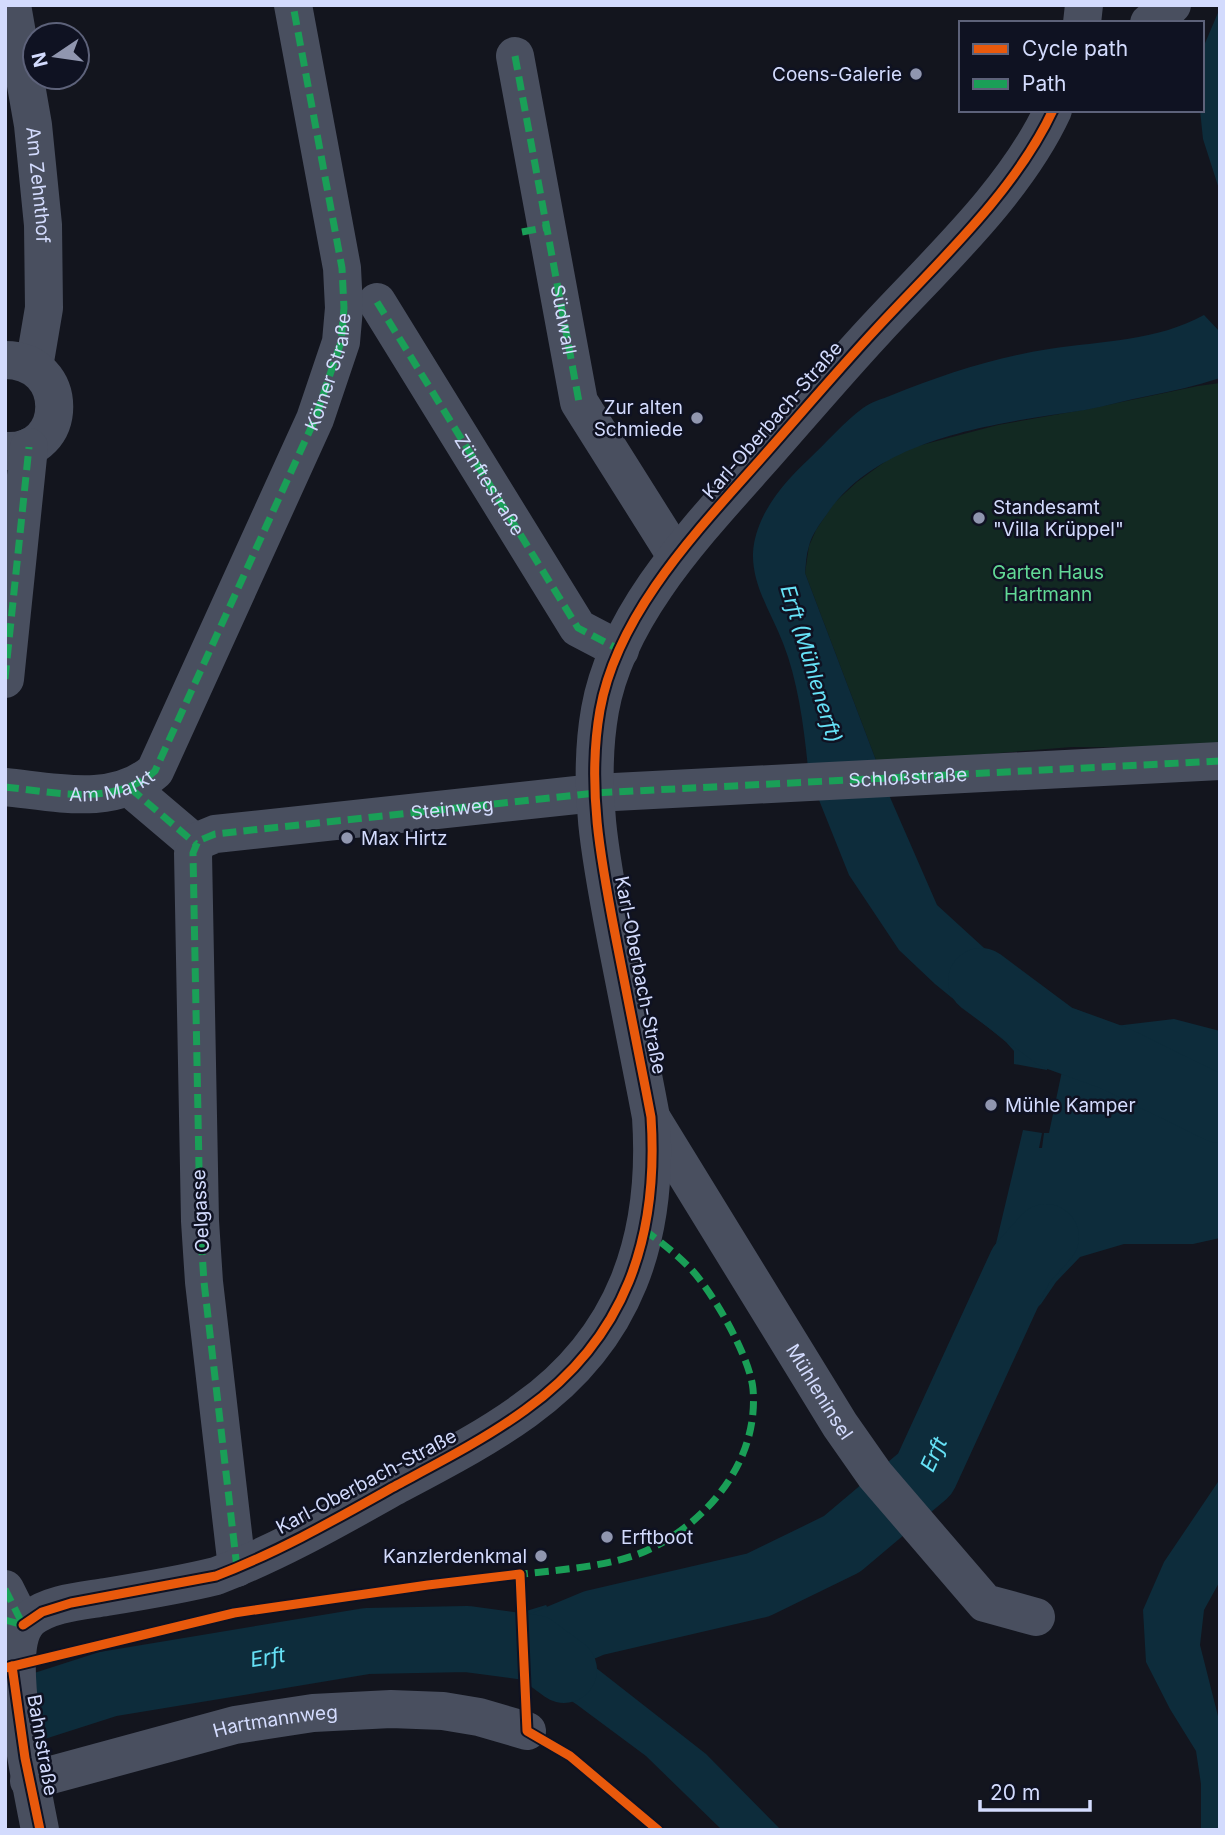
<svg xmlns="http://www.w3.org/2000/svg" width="1225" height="1835" viewBox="0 0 1225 1835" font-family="Inter,sans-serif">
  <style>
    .green { fill: #122922 }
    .water { fill: #0d2c3b }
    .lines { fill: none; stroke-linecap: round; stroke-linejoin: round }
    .river { stroke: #0d2c3b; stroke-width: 66 }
    .minor { stroke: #494f5f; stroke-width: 38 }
    .quiet { stroke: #1a9f57; stroke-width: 7; stroke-dasharray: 14 7; stroke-linecap: butt }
    .cycleway-casing { stroke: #0f1222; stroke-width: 13 }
    .cycleway { stroke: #e8590c; stroke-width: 9 }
    .poi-dot { fill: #9096af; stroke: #0f1222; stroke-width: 2.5 }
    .labels { text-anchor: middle; stroke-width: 5; stroke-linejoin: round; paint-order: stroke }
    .poi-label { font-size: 19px; fill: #d3dbfd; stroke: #0f1222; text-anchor: start }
    .street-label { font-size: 19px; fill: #d3dbfd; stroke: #0f1222 }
    .park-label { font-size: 19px; fill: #62d996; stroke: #0f1222 }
    .water-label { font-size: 21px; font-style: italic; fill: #66e2f7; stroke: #0f1222 }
  </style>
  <rect width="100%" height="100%" fill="#13151e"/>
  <polygon class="green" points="1220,383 1220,748 1072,747 877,763 805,573 809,546 816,530 834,503 857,482 890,458 914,447 998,425 1088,409 1198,386"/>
  <g class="water">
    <polygon points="1220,8 1220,192 1203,139 1200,110 1202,110 1203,48"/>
    <path d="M1204,315L1220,332V378C1196,386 1172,391 1148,396C1127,400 1106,406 1085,410C1000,423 879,436 827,514C820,524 812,534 809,546C806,555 806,564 805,573L877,763L808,768C804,727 798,681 783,643C772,614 752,586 753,553C755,516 783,483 809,459C826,443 843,423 863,408C871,402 882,399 892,395C941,375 996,357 1049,349C1102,341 1157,341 1204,315Z"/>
    <polygon points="889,795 937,905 1019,980 1060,1008 1047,1058 1050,1060 1047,1070 1014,1064 1014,1051 1006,1042 935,984 899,950 849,875 819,800"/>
    <polygon points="1075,1009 1115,1026 1174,1019 1220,1031 1220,1238 1193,1244 1124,1244 1080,1257 1056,1282 1041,1304 1022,1322 1002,1318 984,1294 1023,1130 1042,1133 1039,1148 1042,1148 1044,1133 1049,1133"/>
    <polygon points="1220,1479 1220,1581 1204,1610 1200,1645 1220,1724 1220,1830 1201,1830 1201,1784 1196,1751 1170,1709 1146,1662 1143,1610 1164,1562"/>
    <polygon points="546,1605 577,1653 706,1754 781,1830 722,1830 646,1756 576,1704 539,1680 483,1667 479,1629 506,1617"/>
  </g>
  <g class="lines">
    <g class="river">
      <polyline points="981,981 1056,1037 1114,1058 1220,1110"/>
      <path id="s1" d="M534,1648L594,1623L758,1585L842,1544L925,1474L1021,1265L1046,1237"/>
      <path id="s2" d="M5,1717L108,1684L367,1641L467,1639L534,1648L564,1670"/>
    </g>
    <g class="minor">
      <path id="s3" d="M12,5L33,125L43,225L44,308L34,367"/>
      <polyline points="1082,23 1084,5"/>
      <polyline points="1149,23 1172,5"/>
      <polyline points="515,56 579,402 676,556"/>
      <polyline points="377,302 578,628 620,650"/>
      <path d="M5,360C71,360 70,454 6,451"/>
      <polyline points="5,679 29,447"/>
      <path d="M5,787C54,792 115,807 155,771L315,419L341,342L344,308L342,268L293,5"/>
      <polyline points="130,788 196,844"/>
      <path id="s4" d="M652,1119L840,1425L875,1475L985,1603L1036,1617"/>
      <path id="s5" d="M237,1568L204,1282L200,1221L193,853L198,841L215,834L595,793L1220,761"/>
      <polyline points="5,1589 23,1625"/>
      <path id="s6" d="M29,1781L235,1725L313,1713L391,1709L443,1711L479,1717L527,1731"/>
      <path d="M40,1830C32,1787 0,1647 30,1619C50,1603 82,1601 106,1597C143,1591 180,1585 216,1576C279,1552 338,1518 397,1485C440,1462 485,1439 525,1410C626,1338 659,1237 651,1117C640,1059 628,1001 617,944C602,866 586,789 600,710C617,614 697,531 759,461C798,417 836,372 876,329C937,263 1015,192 1053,110"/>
    </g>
    <g class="quiet">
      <path id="s7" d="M515,56L579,402"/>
      <polyline points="522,232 548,227"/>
      <path id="s8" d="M377,302L578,628L620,650"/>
      <polyline points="5,679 29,447"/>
      <path id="s9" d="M5,787C54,792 115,807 155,771L315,419L341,342L344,308L342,268L293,5"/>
      <polyline points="130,788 196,844"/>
      <polyline points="237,1568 204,1282 200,1221 193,853 198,841 215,834 595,793 1220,761"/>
      <path d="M514,1575C555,1570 614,1567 650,1549C710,1520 759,1459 753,1389C750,1357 712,1290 689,1267C675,1253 660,1241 644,1230"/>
      <polyline points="5,1589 23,1625"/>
      <polyline points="5,1620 23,1625"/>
    </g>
    <defs>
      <g id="cycleway">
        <path d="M23,1625L42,1612L71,1603L216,1576C279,1552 338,1518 397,1485C440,1462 485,1439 525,1410C626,1338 659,1237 651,1117C640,1059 628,1001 617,944C602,866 586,789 600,710C617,614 697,531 759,461C798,417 836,372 876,329C937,263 1015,192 1053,110"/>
        <polyline points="12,1666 25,1758 40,1830"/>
        <polyline points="5,1668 234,1613 428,1585 520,1574 527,1731 570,1756 658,1830"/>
      </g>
    </defs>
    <use href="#cycleway" class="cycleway-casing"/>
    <use href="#cycleway" class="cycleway"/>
  </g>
  <g class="poi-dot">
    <circle cx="916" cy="74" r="7"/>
    <circle cx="697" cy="418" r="7"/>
    <circle cx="979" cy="518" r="7"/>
    <circle cx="347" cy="838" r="7"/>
    <circle cx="991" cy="1105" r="7"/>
    <circle cx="607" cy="1537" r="7"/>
    <circle cx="541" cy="1556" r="7"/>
  </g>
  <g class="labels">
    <g class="poi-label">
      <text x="902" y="81" text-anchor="end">Coens-Galerie</text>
      <text x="683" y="414" text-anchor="end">Zur alten<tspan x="683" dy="22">Schmiede</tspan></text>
      <text x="993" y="514">Standesamt<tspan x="993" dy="22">"Villa Krüppel"</tspan></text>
      <text x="361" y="845">Max Hirtz</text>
      <text x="1005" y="1112">Mühle Kamper</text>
      <text x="621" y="1544">Erftboot</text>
      <text x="527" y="1563" text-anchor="end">Kanzlerdenkmal</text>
    </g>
    <g class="street-label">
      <text dy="7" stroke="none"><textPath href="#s3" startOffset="182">Am Zehnthof</textPath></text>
      <text dy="7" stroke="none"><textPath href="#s7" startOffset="268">Südwall</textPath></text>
      <text dy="7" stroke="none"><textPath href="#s9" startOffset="592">Kölner Straße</textPath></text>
      <text transform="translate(772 420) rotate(-49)" y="7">Karl-Oberbach-Straße</text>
      <text dy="7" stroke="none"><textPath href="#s8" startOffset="215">Zünftestraße</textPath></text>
      <text dy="7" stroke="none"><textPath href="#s5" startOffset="1444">Schloßstraße</textPath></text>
      <text dy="7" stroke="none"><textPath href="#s9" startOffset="108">Am Markt</textPath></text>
      <text dy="7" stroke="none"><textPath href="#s5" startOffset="987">Steinweg</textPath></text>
      <text transform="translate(641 975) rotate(79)" y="7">Karl-Oberbach-Straße</text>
      <text transform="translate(200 1211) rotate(-93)" y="7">Oelgasse</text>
      <text dy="7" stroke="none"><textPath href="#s4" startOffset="320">Mühleninsel</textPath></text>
      <text transform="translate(366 1481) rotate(-28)" y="7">Karl-Oberbach-Straße</text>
      <text dy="7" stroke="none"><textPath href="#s6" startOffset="254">Hartmannweg</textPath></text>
      <text transform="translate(43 1745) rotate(80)" y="7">Bahnstraße</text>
    </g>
    <g class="park-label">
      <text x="1048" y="579">Garten Haus<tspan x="1048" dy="22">Hartmann</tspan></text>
    </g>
    <g class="water-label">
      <text transform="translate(811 664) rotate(73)" y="7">Erft (Mühlenerft)</text>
      <text dy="7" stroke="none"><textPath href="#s1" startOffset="457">Erft</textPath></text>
      <text dy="7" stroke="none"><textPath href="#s2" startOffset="270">Erft</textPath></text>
    </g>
  </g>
  <rect width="1225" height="1835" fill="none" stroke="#d3dbfd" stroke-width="14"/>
  <rect x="959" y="21" width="245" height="91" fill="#0f1222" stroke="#5d627a" stroke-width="2"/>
  <rect x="973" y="44" width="35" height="10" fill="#e8590c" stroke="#5d627a" stroke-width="2"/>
  <text x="1022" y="56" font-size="21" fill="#d3dbfd">Cycle path</text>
  <rect x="973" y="79" width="35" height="10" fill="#1a9f57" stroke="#5d627a" stroke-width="2"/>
  <text x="1022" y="91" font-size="21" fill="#d3dbfd">Path</text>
  <g transform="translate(56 56) rotate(257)"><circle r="33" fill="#0f1222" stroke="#5d627a" stroke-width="2"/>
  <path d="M0-5L12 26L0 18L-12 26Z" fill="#9096af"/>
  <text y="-10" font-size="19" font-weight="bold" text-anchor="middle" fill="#d3dbfd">N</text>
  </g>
  <path d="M980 1800v10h110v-10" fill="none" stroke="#d3dbfd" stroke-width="3.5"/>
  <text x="990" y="1800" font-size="21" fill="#d3dbfd" stroke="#0f1222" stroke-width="5" paint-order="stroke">20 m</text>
</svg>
